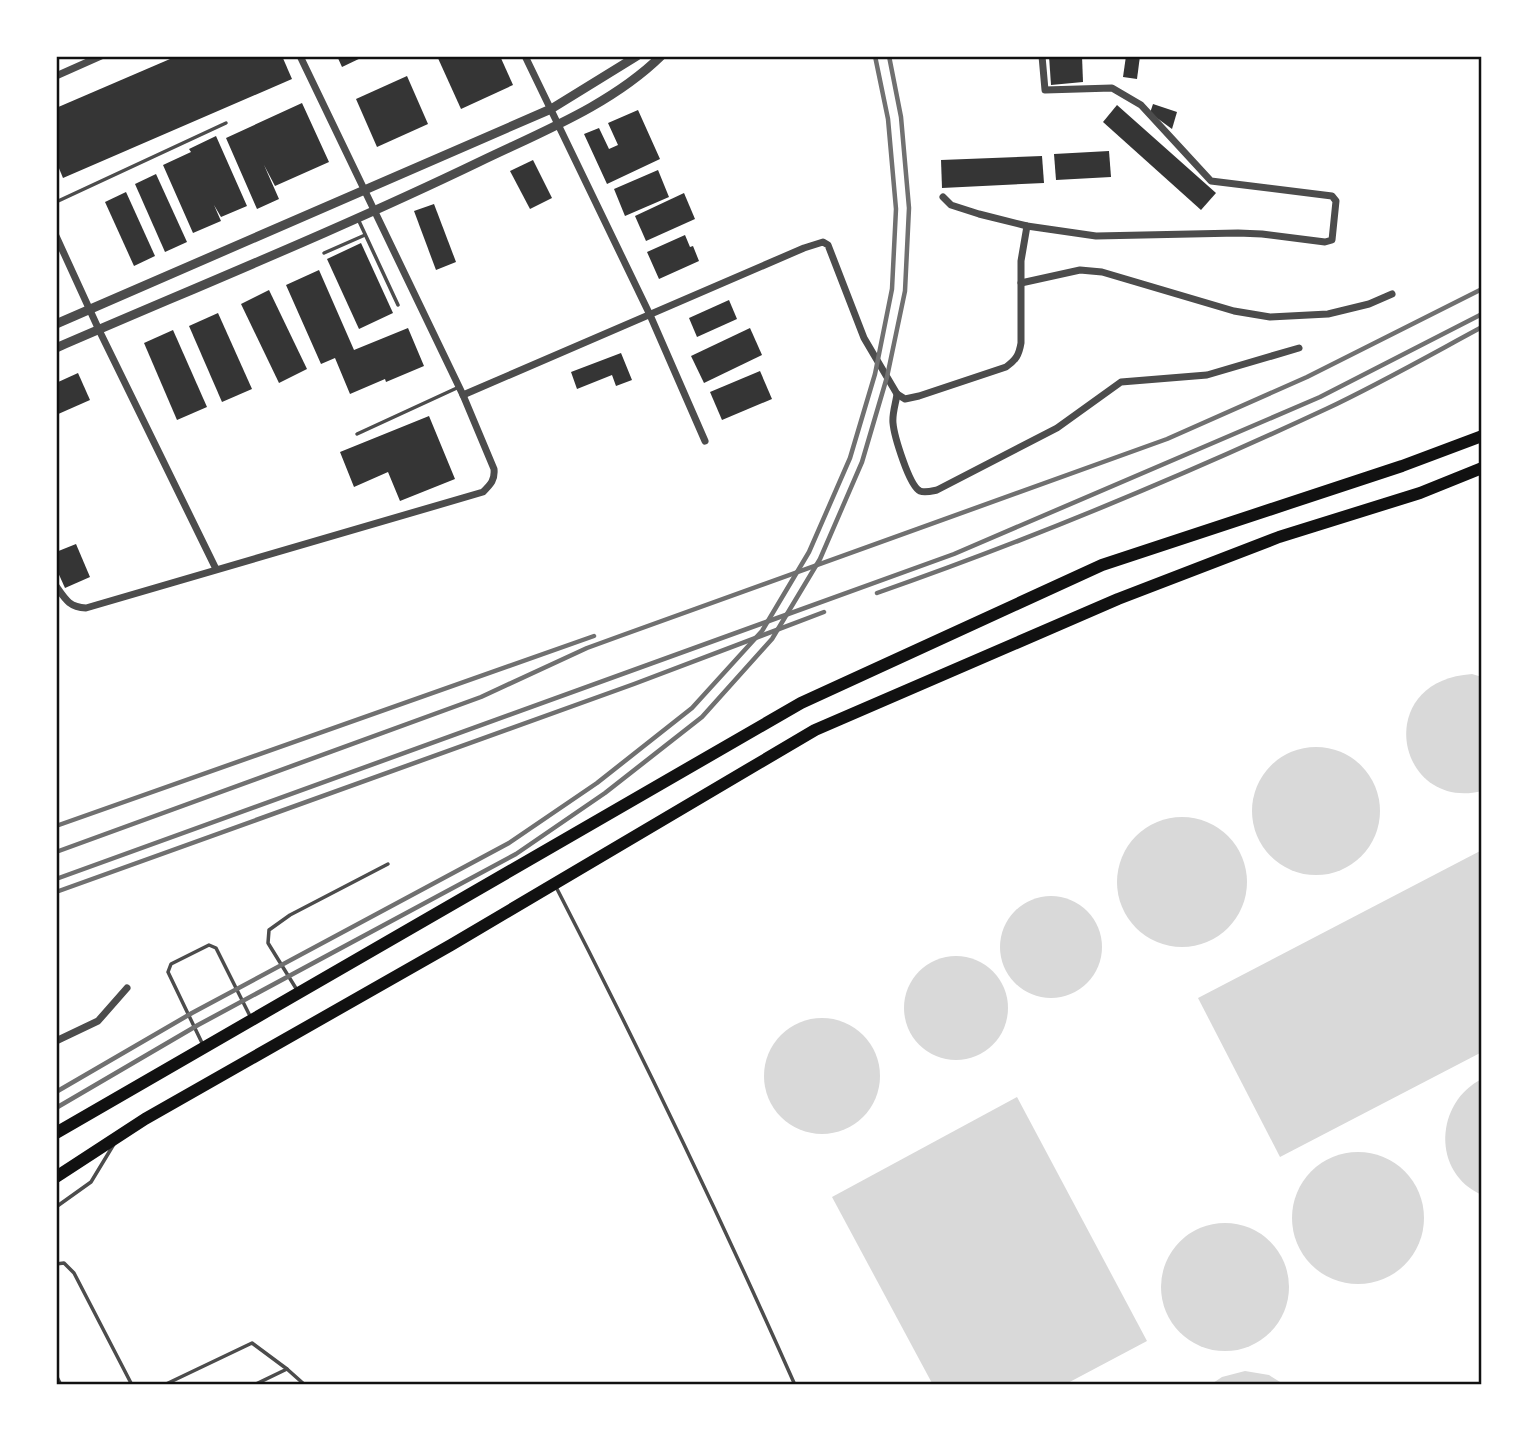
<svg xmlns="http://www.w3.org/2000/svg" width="1538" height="1441" viewBox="0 0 1538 1441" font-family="'PT Sans Narrow',sans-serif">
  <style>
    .water { fill: #d9d9d9 }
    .building { fill: #353535 }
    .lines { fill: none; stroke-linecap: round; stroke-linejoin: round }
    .service { stroke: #4c4c4c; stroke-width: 3.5 }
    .minor { stroke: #4c4c4c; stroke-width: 7 }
    .tertiary { stroke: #4c4c4c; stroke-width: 9 }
    .trunk { stroke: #111; stroke-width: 12 }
    .rail { stroke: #707070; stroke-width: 4.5 }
    .neatline { fill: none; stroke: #111; stroke-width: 2.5 }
  </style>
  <rect width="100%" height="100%" fill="#fff"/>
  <g class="water">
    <path d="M1472,674L1482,677V791C1397,812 1370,681 1472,674Z"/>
    <circle cx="1316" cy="811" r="64"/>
    <circle cx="1182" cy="882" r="65"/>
    <polygon points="1482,850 1482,1052 1280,1157 1198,998"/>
    <circle cx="1051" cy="947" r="51"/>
    <circle cx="956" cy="1008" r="52"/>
    <circle cx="822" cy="1076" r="58"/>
    <path d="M1482,1079V1195C1431,1173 1435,1102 1482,1079Z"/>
    <polygon points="1017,1097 1147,1341 1064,1385 933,1385 832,1197"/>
    <circle cx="1358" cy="1218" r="66"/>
    <circle cx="1225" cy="1287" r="64"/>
    <polygon points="1245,1371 1269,1375 1285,1385 1210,1385 1222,1377"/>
  </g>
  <g class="building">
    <polygon points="177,56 282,56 292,79 63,178 56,161 56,108"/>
    <polygon points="337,56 365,56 342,67"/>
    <polygon points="437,56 500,56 513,85 461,109"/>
    <polygon points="1049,56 1082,56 1083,82 1051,85"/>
    <polygon points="1126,56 1140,56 1137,79 1123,77"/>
    <polygon points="407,76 428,124 377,147 356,99"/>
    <polygon points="302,103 329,162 275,186 264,165 279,199 257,209 226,138"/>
    <polygon points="1153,104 1177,112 1172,129 1150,113"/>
    <polygon points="1117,105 1216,193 1201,210 1103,122"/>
    <polygon points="638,110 660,159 607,184 584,134 599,128 609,149 618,145 608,123"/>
    <polygon points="216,136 247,206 221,217 214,205 221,221 193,233 163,165 191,152 189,149"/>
    <polygon points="1109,151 1111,177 1056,180 1054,154"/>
    <polygon points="1042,156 1044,183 942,188 941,160"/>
    <polygon points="533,160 552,198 530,209 510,171"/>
    <polygon points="658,170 669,197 625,216 614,189"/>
    <polygon points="156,174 187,242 165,252 135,184"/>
    <polygon points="126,192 155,256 134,266 105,202"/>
    <polygon points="684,193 695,219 646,241 635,216"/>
    <polygon points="434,204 456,262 436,270 414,211"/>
    <polygon points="685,235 690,247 693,246 699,261 659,279 647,252"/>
    <polygon points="361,243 393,313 359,329 327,259"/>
    <polygon points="319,270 354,350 408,328 424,366 386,382 385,379 350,394 335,358 321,364 286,285"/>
    <polygon points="269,290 307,369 279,383 241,304"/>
    <polygon points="729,300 737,319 697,337 689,318"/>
    <polygon points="218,313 252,389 222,402 189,326"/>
    <polygon points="750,328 762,355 704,383 691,356"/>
    <polygon points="173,330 207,407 177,420 144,343"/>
    <polygon points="621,353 632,380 616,386 612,375 577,389 571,372"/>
    <polygon points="760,371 772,399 722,420 710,392"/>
    <polygon points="78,373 90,400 56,415 56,383"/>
    <polygon points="429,416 455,479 400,501 388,472 354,487 340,452"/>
    <polygon points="76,544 90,577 65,588 56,568 56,552"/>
  </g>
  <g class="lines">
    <g class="service">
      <polyline points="56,202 226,123"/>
      <polyline points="358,219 398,305"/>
      <polyline points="324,253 365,235"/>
      <polyline points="357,434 459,387"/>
      <path d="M555,885C640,1050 720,1216 795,1385"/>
      <polyline points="297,990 268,943 269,930 290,915 388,864"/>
      <polyline points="203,1045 168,972 171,964 209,945 216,948 250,1016"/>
      <polyline points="56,1207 91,1182 114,1144"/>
      <polyline points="56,1264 64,1263 74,1273 132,1385"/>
      <polyline points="287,1369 305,1385"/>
      <polyline points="56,1375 61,1385"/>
      <polyline points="164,1385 252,1343 287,1369 254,1385"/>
    </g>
    <g class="minor">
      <polyline points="525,56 650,315 705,441"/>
      <polyline points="56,76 101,56"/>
      <polyline points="943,197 951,205 979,214 1027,226 1096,236 1238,233 1262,234 1325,242 1332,240 1336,201 1332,196 1211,181 1141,105 1112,88 1045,90 1042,56"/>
      <polyline points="56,236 99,330 216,569"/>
      <polyline points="1021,283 1080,270 1102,272 1234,311 1270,317 1328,314 1369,304 1392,294"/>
      <path d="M897,394C896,403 892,413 893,423C894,435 909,486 920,491C925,493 932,491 937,490L1057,428L1121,382L1207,375L1299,348"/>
      <path d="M463,395L804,248L823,242L828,245L864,338L897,394L905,399L919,396L1006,367C1016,360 1019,355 1021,343V261L1027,226"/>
      <path d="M56,586C65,599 69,607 86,608L483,492C491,484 495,480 494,469L463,395L300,56"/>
      <polyline points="56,1041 98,1021 127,988"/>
    </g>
    <g class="tertiary">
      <polyline points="56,324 551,109 637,56"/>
      <path d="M56,348C197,287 340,229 479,162C541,132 611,105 661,56"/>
    </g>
    <g class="trunk">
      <polyline points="56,1133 801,703 1102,565 1402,466 1482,436"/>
      <polyline points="56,1177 145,1119 451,945 815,730 1118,599 1279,537 1420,493 1482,468"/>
    </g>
    <g class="rail">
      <path d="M877,593C1029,540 1180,477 1326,409C1379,384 1430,355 1482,327"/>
      <polyline points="56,826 594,636"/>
      <polyline points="56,852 481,697 587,648 620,636 1167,439 1307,377 1482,289"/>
      <polyline points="56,879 954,554 1320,397 1482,314"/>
      <polyline points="56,892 634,684 824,612"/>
      <polyline points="56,1092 192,1013 509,843 597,783 692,708 762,631 809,552 850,458 875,374 892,289 896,209 888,119 875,56"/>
      <polyline points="56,1108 198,1025 516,854 605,793 702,717 772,639 820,559 862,462 887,377 905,291 909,208 901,117 889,56"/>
    </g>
  </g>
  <rect width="1538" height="1441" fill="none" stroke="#ffffff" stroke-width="116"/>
  <rect x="58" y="58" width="1422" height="1325" class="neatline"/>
</svg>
